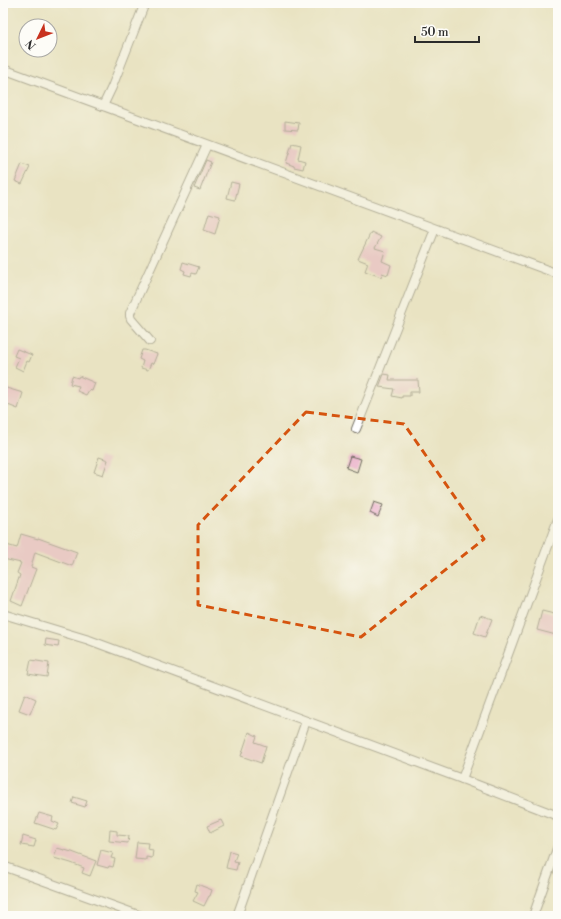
<svg xmlns="http://www.w3.org/2000/svg" width="561" height="919" viewBox="0 0 561 919" font-family="'Libre Bodoni',serif">
  <style>
    .building { fill: #e8aac5 }
    .lines { fill: none; stroke-linecap: round; stroke-linejoin: round }
    .minor-casing { stroke: #6e6b60; stroke-width: 10 }
    .minor { stroke: #fff; stroke-width: 8 }
    .marked { fill: none; stroke: #d5540f; stroke-width: 3; stroke-dasharray: 8 5; stroke-linejoin: round }
  </style>
  <rect width="100%" height="100%" fill="#fdfcf7"/>
  <filter id="ink" filterUnits="userSpaceOnUse"><feTurbulence type="fractalNoise" baseFrequency=".025" numOctaves="2"/><feDisplacementMap in="SourceGraphic" scale="8" xChannelSelector="R" yChannelSelector="G"/><feConvolveMatrix kernelMatrix="1 2 1 2 8 2 1 2 1" color-interpolation-filters="sRGB"/></filter>
  <filter id="wash" filterUnits="userSpaceOnUse"><feTurbulence type="fractalNoise" baseFrequency=".012" numOctaves="4" result="noise"/><feDisplacementMap in="SourceGraphic" scale="16" xChannelSelector="R" yChannelSelector="G"/><feGaussianBlur stdDeviation="0.9" result="paint"/><feColorMatrix in="noise" values="0 0 0 0 0 0 0 0 0 0 0 0 0 0 0 0 0 1.4 0 .05"/><feComposite in="paint" operator="in"/></filter>
  <g filter="url(#wash)">
    <rect width="100%" height="100%" fill="#e9e3c2"/>
    <g id="blocks">
      <g class="building">
        <polygon points="285,121 299,123 298,130 285,129"/>
        <polygon points="292,143 301,145 298,159 305,161 303,169 294,167 294,166 286,163"/>
        <polygon points="206,160 211,162 200,190 194,188"/>
        <polygon points="22,164 30,167 22,184 15,181"/>
        <polygon points="231,182 239,184 235,200 227,198"/>
        <polygon points="209,213 220,216 215,234 204,230"/>
        <polygon points="371,232 381,237 375,248 385,251 382,261 391,265 388,275 382,273 381,277 365,271 368,263 358,259"/>
        <polygon points="183,262 199,267 196,274 192,273 191,276 184,274 185,271 181,269"/>
        <polygon points="17,349 32,355 29,362 27,361 23,371 15,367 19,358 14,356"/>
        <polygon points="142,350 145,350 157,354 153,364 151,363 148,370 141,368 143,361 139,359"/>
        <polygon points="384,374 390,375 389,380 418,380 419,392 410,392 410,396 402,396 402,398 392,396 394,389 379,387"/>
        <polygon points="72,376 78,378 79,376 95,383 92,391 89,390 86,395 77,391 79,386 70,384"/>
        <polygon points="3,387 23,393 18,409 3,403"/>
        <polygon points="350,456 361,459 357,472 346,468"/>
        <polygon points="99,457 108,460 103,475 94,472"/>
        <polygon points="374,502 383,505 378,517 370,513"/>
        <polygon points="21,534 38,539 38,538 77,552 72,566 35,552 31,567 36,569 22,606 11,601 20,575 17,573 21,563 3,559 3,544 17,548"/>
        <polygon points="542,611 558,615 555,625 558,626 556,635 537,630"/>
        <polygon points="480,615 492,619 485,637 474,633"/>
        <polygon points="46,639 59,641 58,647 45,645"/>
        <polygon points="31,660 49,663 47,677 28,674"/>
        <polygon points="25,694 36,699 30,714 19,710"/>
        <polygon points="249,732 257,736 255,742 266,746 261,763 241,756"/>
        <polygon points="74,797 87,801 85,807 72,803"/>
        <polygon points="39,813 53,817 52,821 59,824 56,830 35,823"/>
        <polygon points="221,820 224,826 210,833 207,826"/>
        <polygon points="110,830 117,831 117,835 129,836 128,843 109,841"/>
        <polygon points="23,836 36,840 34,847 21,845"/>
        <polygon points="137,842 148,843 147,849 153,850 152,858 146,857 146,860 135,859"/>
        <polygon points="57,848 72,852 96,861 90,876 82,873 84,868 71,863 54,858"/>
        <polygon points="101,850 113,853 111,858 115,859 113,867 109,866 108,868 97,865"/>
        <polygon points="230,851 237,853 234,861 238,862 236,870 226,868"/>
        <polygon points="197,884 212,890 210,896 209,896 204,906 193,901 198,892 195,891"/>
      </g>
    </g>
  </g>
  <g filter="url(#ink)">
    <use href="#blocks" fill-opacity="0" stroke="#6e6b60" stroke-width="1"/>
    <g class="lines">
      <defs>
        <g id="minor">
          <polyline points="3,69 558,274"/>
          <polyline points="103,106 112,87 145,3"/>
          <polyline points="150,341 131,319 130,316 130,313 207,145"/>
          <polyline points="356,429 435,229"/>
          <polyline points="3,614 89,640 462,779 558,816"/>
          <polyline points="462,779 558,519"/>
          <polyline points="3,866 141,916"/>
          <polyline points="237,916 306,721"/>
          <polyline points="533,916 558,846"/>
        </g>
      </defs>
      <use href="#minor" class="minor-casing"/>
      <use href="#minor" class="minor"/>
    </g>
  </g>
  <path d="M0 0H561V919H0ZM306,412L404,424L484,539L361,637L198,605V525Z" fill="#e9e3c2" fill-opacity=".55" fill-rule="evenodd"/>
  <path class="marked" d="M306,412L404,424L484,539L361,637L198,605V525Z"/>
  <rect width="561" height="919" fill="none" stroke="#fdfcf7" stroke-width="16"/>
  <g transform="translate(38 38) rotate(227)"><circle r="19" fill="#fdfcf7" stroke="#a9a8a5"/>
  <path d="M0-3L7 15L0 10L-7 15Z" fill="#c8321e"/>
  <text y="-6" font-size="11" font-weight="bold" text-anchor="middle" fill="#2b2b2b">N</text>
  </g>
  <path d="M415 36v6h64v-6" fill="none" stroke="#2b2b2b" stroke-width="2"/>
  <text x="421" y="36" font-size="12" fill="#2b2b2b" stroke="#fdfcf7" stroke-width="3" paint-order="stroke">50 m</text>
</svg>
